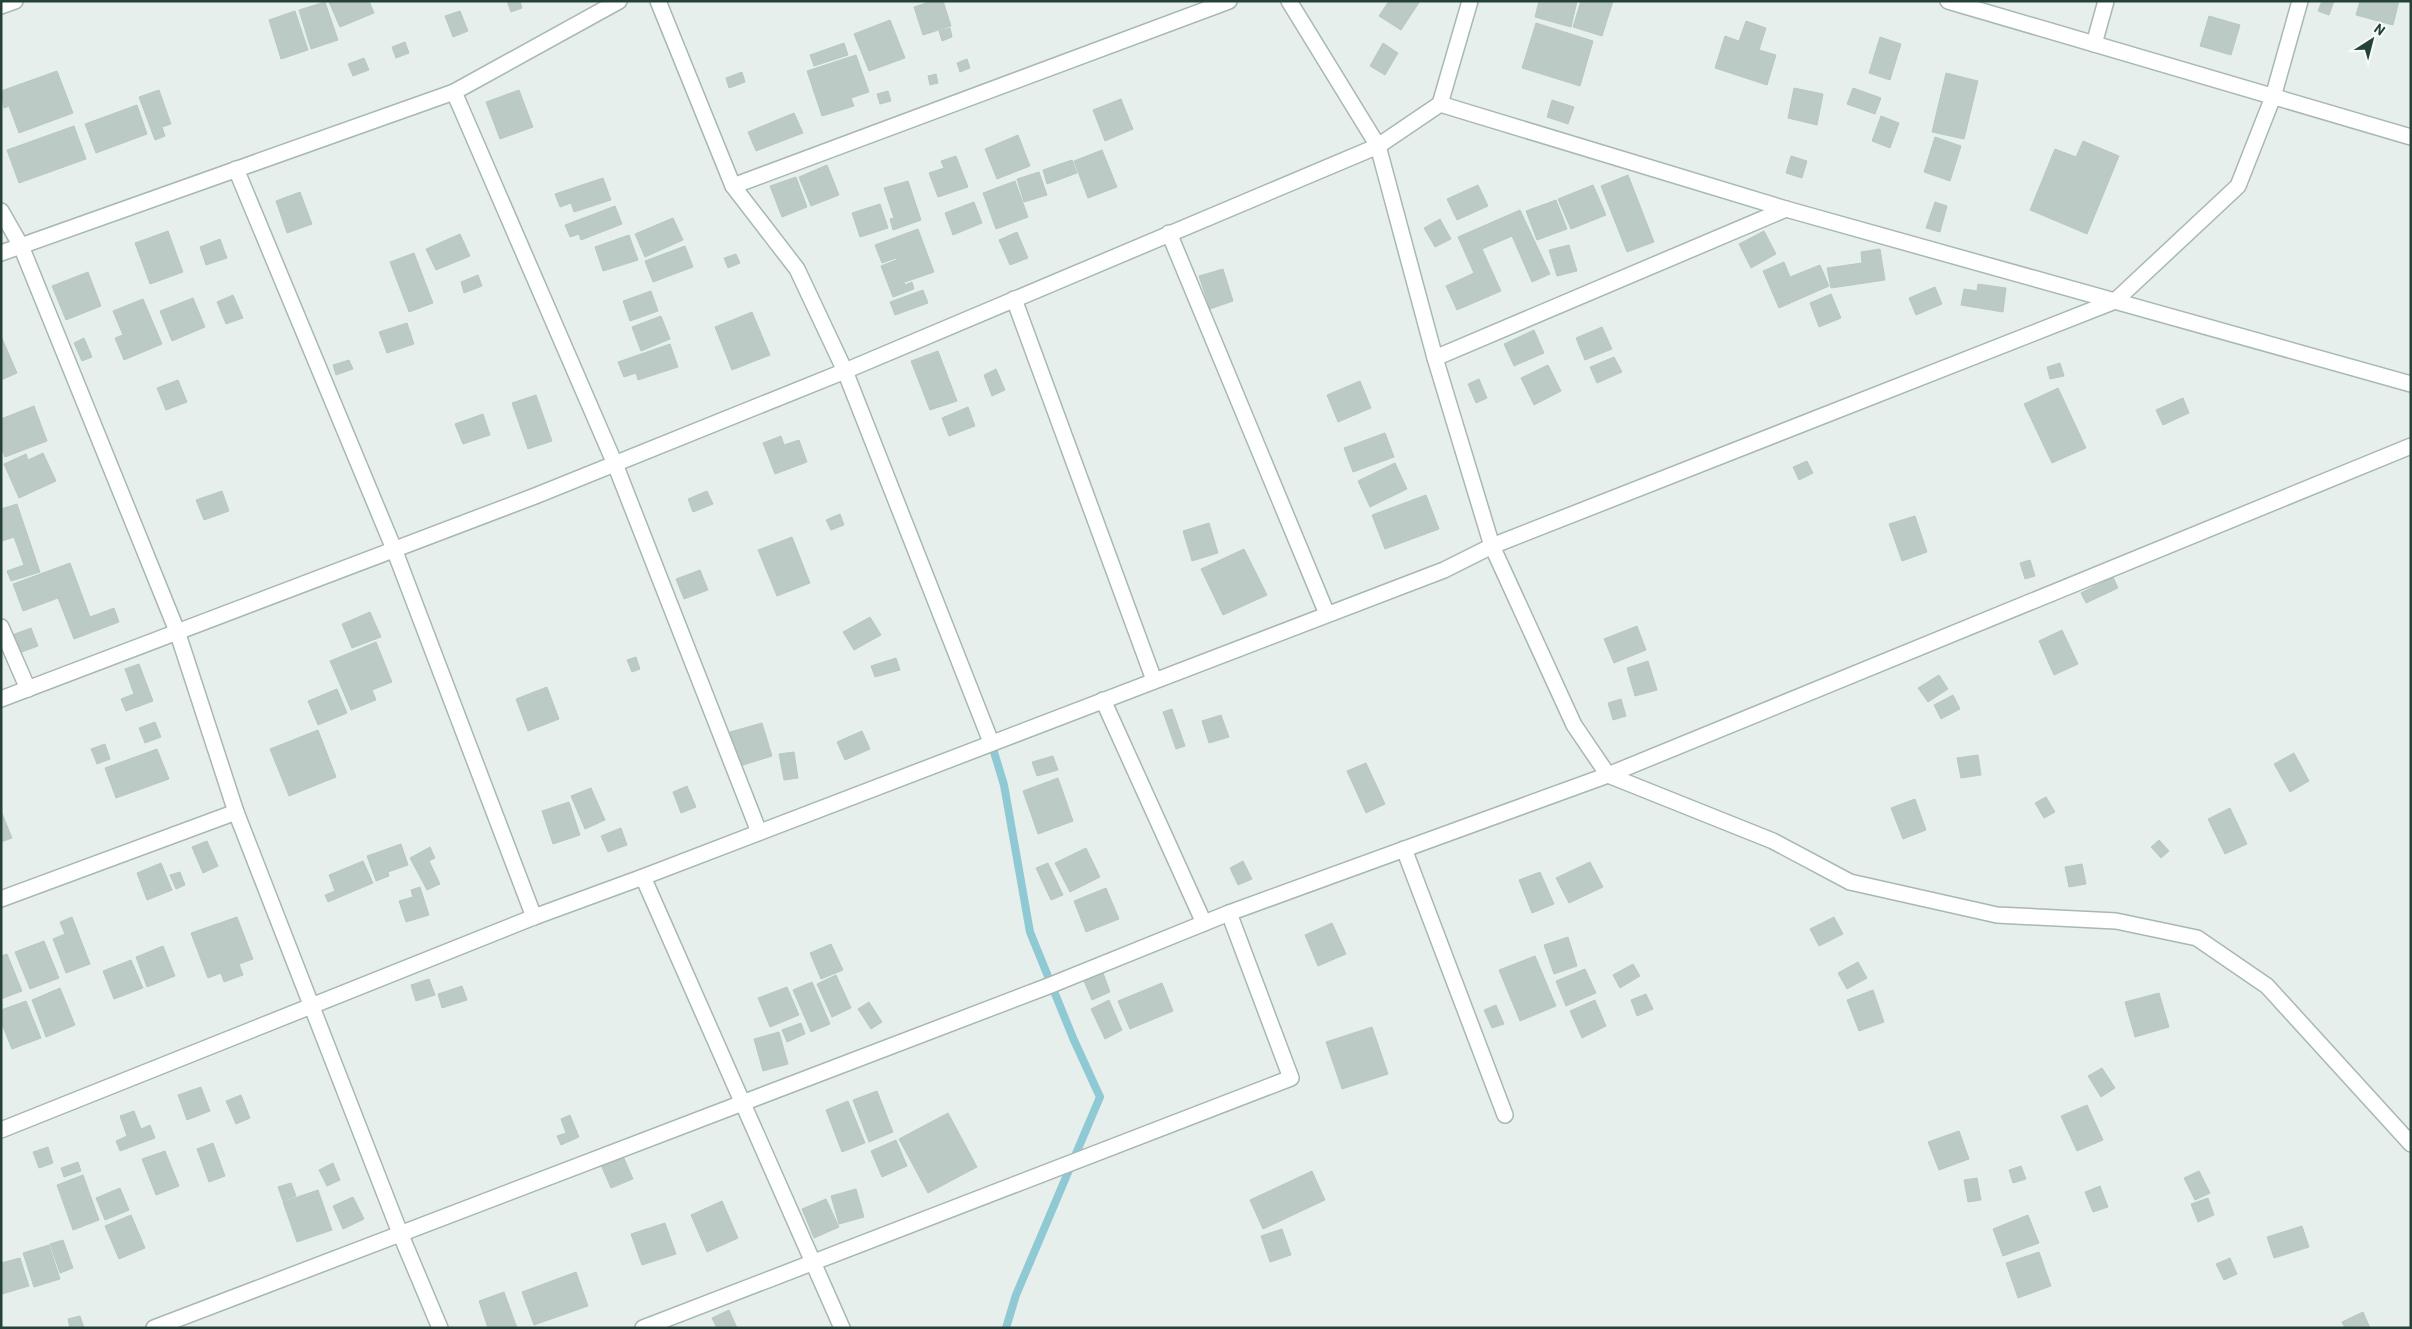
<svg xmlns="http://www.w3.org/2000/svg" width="2412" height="1329" viewBox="0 0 2412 1329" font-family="Barlow,sans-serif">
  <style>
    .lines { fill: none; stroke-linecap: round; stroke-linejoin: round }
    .stream { stroke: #8ec9d4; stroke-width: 8 }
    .building { fill: #bbcac4; stroke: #b8c9c2 }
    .minor-casing { stroke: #a8b8b2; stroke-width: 18 }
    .minor { stroke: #fff; stroke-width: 15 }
  </style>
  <rect width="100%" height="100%" fill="#e6efeb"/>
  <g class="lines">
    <polyline class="stream" points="991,742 1004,785 1030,932 1073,1038 1100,1097 1016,1295 1006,1328"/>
  </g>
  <g class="building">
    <polygon points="369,1 374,13 340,27 329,2"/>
    <polygon points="507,1 520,1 522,8 511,12"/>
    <polygon points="932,1 943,1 951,26 923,35 914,7"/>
    <polygon points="1389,1 1420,1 1401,30 1379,16"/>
    <polygon points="1539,1 1577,1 1571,27 1535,17"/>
    <polygon points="1581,1 1613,1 1602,36 1573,27"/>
    <polygon points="2322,1 2334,1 2329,15 2318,11"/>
    <polygon points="2360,1 2399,1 2393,25 2356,15"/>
    <polygon points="325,2 338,40 311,49 299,10"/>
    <polygon points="295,11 308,50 281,59 269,20"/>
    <polygon points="460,11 468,31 453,37 445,16"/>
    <polygon points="2209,16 2240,25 2231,55 2200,46"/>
    <polygon points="890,20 905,58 869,71 854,34"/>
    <polygon points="1746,21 1766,28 1759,50 1776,55 1767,85 1715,68 1725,36 1739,41"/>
    <polygon points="1536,23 1593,41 1580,86 1522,68"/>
    <polygon points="950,28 952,37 942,41 939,31"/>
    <polygon points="1880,37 1901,44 1890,80 1869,73"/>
    <polygon points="405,42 409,53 396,58 392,47"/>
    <polygon points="844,43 848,55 814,66 810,55"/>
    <polygon points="1383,43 1398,53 1385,75 1370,66"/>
    <polygon points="856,55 869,92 851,98 854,106 822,116 807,71"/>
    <polygon points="364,58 369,70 353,76 348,64"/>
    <polygon points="967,59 970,68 960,72 957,63"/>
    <polygon points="57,71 73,113 19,133 9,106 4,108 1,91"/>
    <polygon points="742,72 745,82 729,88 726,78"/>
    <polygon points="1946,73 1978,81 1964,139 1932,132"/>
    <polygon points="936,74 938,83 930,85 928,76"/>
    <polygon points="1794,88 1823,94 1817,125 1788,118"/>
    <polygon points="1853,88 1881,98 1875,114 1847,104"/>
    <polygon points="159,90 171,124 162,127 165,136 155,140 139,97"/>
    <polygon points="519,90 533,127 500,139 486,102"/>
    <polygon points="888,91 891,101 880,104 877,94"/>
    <polygon points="1121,99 1133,129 1105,141 1093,110"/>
    <polygon points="1552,100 1574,107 1568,124 1547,117"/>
    <polygon points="137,105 147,134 96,153 85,124"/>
    <polygon points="794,113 803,133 756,151 748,132"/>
    <polygon points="1881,116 1899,123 1890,148 1872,141"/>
    <polygon points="74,126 86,159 19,183 7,150"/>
    <polygon points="1018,135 1030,166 997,179 985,149"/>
    <polygon points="1935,137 1961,146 1950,181 1924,172"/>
    <polygon points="2083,141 2119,156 2087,234 2030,210 2055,149 2076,157"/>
    <polygon points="1102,150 1117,187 1088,198 1074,161"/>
    <polygon points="956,156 968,187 938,197 929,173 944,168 941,161"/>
    <polygon points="1791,156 1807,161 1802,178 1786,173"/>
    <polygon points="1072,160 1077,173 1047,184 1043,170"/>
    <polygon points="827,165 839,195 811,206 799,177"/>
    <polygon points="1039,172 1047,195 1024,202 1017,179"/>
    <polygon points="1628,175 1654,242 1627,252 1601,186"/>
    <polygon points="796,177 807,207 782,217 770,186"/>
    <polygon points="603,178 611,200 574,212 571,203 560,207 555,194"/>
    <polygon points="908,181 921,220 893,230 890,219 894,218 884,188"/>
    <polygon points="1015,181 1028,217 996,229 983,193"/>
    <polygon points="1478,185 1488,206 1457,220 1447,199"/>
    <polygon points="1593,185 1606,215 1571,229 1558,199"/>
    <polygon points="300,192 312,224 287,233 276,201"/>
    <polygon points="1556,200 1567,229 1537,240 1526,211"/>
    <polygon points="974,202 982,223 953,235 945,213"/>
    <polygon points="1935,202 1947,206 1940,232 1926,228"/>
    <polygon points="880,204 888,228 860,237 852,213"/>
    <polygon points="615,206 622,224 581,240 579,234 570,237 565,225"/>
    <polygon points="1520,210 1550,274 1532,282 1512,236 1482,249 1501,291 1457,310 1446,286 1474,273 1458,237"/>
    <polygon points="673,218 683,240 645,257 635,234"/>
    <polygon points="1440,219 1451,239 1435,247 1424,228"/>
    <polygon points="918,229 934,272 905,282 896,258 882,263 875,245"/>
    <polygon points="168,231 183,272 150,284 135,243"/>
    <polygon points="1764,231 1776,254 1751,268 1739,244"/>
    <polygon points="1017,232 1028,258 1010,265 999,240"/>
    <polygon points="460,234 470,256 436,270 426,249"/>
    <polygon points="629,235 638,260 603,271 595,247"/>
    <polygon points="220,239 227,258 206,265 200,247"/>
    <polygon points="1569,245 1577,271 1557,276 1549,250"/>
    <polygon points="685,246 693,267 653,282 645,261"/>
    <polygon points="1880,249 1885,280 1831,288 1827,268 1862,263 1861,252"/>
    <polygon points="414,253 433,303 409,312 390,262"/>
    <polygon points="736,254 740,263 728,268 724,258"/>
    <polygon points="896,260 905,285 912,282 914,289 893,297 881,266"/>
    <polygon points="1784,262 1790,277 1820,265 1829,286 1779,308 1763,271"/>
    <polygon points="1223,269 1233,301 1210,309 1199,276"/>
    <polygon points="88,272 101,306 66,320 52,286"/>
    <polygon points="478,275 482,286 464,293 461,282"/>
    <polygon points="1978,284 2006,288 2003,312 1961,305 1964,289 1977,291"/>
    <polygon points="1935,287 1942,304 1916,315 1909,298"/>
    <polygon points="923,290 928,303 895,315 890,302"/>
    <polygon points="651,291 658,311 630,321 623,301"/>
    <polygon points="1831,294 1841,318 1819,327 1810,303"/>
    <polygon points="233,295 243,318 226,324 217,302"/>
    <polygon points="193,298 205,327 172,341 160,311"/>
    <polygon points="143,299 162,344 124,360 115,338 123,335 113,311"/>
    <polygon points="752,312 770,355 732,370 715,327"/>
    <polygon points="661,316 670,339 641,351 632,327"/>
    <polygon points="407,323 414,344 387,353 379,332"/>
    <polygon points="1602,327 1612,349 1585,360 1576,338"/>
    <polygon points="1534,330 1544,353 1514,366 1504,344"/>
    <polygon points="1,336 17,373 1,380"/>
    <polygon points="84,338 92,357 82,361 74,343"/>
    <polygon points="670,344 678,367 638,380 636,373 624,377 618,362"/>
    <polygon points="938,351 957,401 930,410 911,361"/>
    <polygon points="1614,357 1622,372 1597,383 1590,367"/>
    <polygon points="349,360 353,369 336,375 333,365"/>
    <polygon points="2060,363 2064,376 2050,379 2047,367"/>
    <polygon points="1548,365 1561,391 1534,405 1521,378"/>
    <polygon points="996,369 1005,390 992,396 984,375"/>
    <polygon points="1479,379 1487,398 1476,403 1468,384"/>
    <polygon points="178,380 187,402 166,410 157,388"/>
    <polygon points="1360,381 1371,408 1338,422 1327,395"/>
    <polygon points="2058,388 2086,448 2052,463 2024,404"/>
    <polygon points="536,395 552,441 528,449 512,403"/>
    <polygon points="2183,398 2189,413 2163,425 2156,410"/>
    <polygon points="34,406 47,441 5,457 1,447 1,419"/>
    <polygon points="968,407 975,426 949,436 942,418"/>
    <polygon points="483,414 490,435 463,444 455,424"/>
    <polygon points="1385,433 1394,457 1353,472 1344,448"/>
    <polygon points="781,436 784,445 799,440 807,462 775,474 763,443"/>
    <polygon points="43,453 56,481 19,498 4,464 26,454 28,460"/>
    <polygon points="1807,461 1813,473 1799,480 1793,467"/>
    <polygon points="1395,463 1407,489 1370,507 1358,481"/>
    <polygon points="222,491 229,511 204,520 196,500"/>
    <polygon points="707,491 713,504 693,512 688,499"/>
    <polygon points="1426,495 1439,529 1385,549 1372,515"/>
    <polygon points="17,504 40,572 11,581 7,571 24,565 14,537 2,541 1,509"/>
    <polygon points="840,514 844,525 831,530 826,520"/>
    <polygon points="1915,516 1927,552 1902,561 1889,524"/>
    <polygon points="1209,523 1218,553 1192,561 1183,531"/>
    <polygon points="792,537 810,583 777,596 758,550"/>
    <polygon points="1244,549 1267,595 1223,615 1201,569"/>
    <polygon points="2030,560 2035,576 2025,579 2020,563"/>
    <polygon points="70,563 90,617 114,608 119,622 74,639 58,598 23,611 13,584"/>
    <polygon points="700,570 708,590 684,599 676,579"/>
    <polygon points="2113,577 2118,588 2086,603 2081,593"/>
    <polygon points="370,612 381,637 352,648 342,624"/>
    <polygon points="870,617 881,635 854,650 843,632"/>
    <polygon points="1637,626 1646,650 1614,663 1604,639"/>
    <polygon points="31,628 38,646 19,653 12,635"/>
    <polygon points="2062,630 2078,664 2054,675 2039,641"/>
    <polygon points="376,642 392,682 372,690 376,700 351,710 330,661"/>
    <polygon points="636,657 640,669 632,672 627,660"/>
    <polygon points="896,658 900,670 875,677 871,666"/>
    <polygon points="1648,661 1657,690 1635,696 1627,668"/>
    <polygon points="139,664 153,701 126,711 121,699 134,694 125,669"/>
    <polygon points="1939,675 1948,689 1928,702 1918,688"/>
    <polygon points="547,687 559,719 528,731 516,699"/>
    <polygon points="337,689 347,713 318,725 308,701"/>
    <polygon points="1953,695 1960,709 1941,719 1934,705"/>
    <polygon points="1621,699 1626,716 1613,720 1608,703"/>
    <polygon points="1172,709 1185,746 1176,749 1163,712"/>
    <polygon points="1221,715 1229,737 1209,743 1202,721"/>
    <polygon points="155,722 161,737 145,743 139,728"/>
    <polygon points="762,723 772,756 740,766 730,732"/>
    <polygon points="318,730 336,777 289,796 270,749"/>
    <polygon points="862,731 870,749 845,760 837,742"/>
    <polygon points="105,744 110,759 97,764 91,749"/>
    <polygon points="157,749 169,779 116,798 105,768"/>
    <polygon points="794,752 798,778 784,780 779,754"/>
    <polygon points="2294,753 2309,781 2290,792 2274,764"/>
    <polygon points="1978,755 1981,775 1961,778 1957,758"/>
    <polygon points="1053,756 1058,770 1037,776 1032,762"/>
    <polygon points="1366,763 1385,804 1366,813 1347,771"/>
    <polygon points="1058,778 1073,821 1038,834 1023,791"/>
    <polygon points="687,786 696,807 681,813 673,792"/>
    <polygon points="591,788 605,820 585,829 571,796"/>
    <polygon points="2046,797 2055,812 2044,818 2035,803"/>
    <polygon points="1915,799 1926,830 1903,839 1891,808"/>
    <polygon points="569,802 580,835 553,844 542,811"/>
    <polygon points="2230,808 2247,844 2225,854 2208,819"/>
    <polygon points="1,811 12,838 1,842"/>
    <polygon points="621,828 627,845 608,852 601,836"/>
    <polygon points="2159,840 2169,851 2161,858 2151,847"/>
    <polygon points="207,841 218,866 203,873 192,847"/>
    <polygon points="401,844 408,865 388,872 389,876 376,881 367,856"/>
    <polygon points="430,847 435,858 429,861 440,884 427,890 410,858"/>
    <polygon points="1086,848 1100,877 1070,892 1055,863"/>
    <polygon points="363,861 373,883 328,902 325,895 335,891 329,875"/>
    <polygon points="1243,861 1252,879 1238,885 1230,868"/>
    <polygon points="1590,862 1603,887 1569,903 1556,878"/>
    <polygon points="161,863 172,890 147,900 137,873"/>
    <polygon points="1048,863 1063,895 1051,900 1036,868"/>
    <polygon points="2082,864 2086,884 2069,887 2065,867"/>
    <polygon points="180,872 185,885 176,889 170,875"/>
    <polygon points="1540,872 1554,904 1532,913 1519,880"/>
    <polygon points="420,887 429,915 406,922 399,901 413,897 411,890"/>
    <polygon points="1106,888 1119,919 1086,932 1074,901"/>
    <polygon points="72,917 90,964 66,973 53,939 65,934 60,922"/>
    <polygon points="237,917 253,959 239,964 243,975 224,982 221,973 208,978 191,933"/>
    <polygon points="1834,917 1843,934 1819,946 1810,929"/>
    <polygon points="1332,923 1346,954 1318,966 1305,935"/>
    <polygon points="1568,937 1577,966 1554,974 1544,945"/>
    <polygon points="44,941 59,978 30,989 15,952"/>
    <polygon points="831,944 843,970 821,979 810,953"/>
    <polygon points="163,946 175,976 147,987 136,957"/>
    <polygon points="7,954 22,991 1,999 1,956"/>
    <polygon points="1535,956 1556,1006 1520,1021 1499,970"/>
    <polygon points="131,960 143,988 114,999 103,971"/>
    <polygon points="1858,962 1867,978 1847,989 1838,973"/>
    <polygon points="1633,964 1640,976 1620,988 1613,975"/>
    <polygon points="1585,969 1596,993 1566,1006 1556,981"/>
    <polygon points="1103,973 1110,992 1092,1000 1084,981"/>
    <polygon points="836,975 851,1008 832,1017 817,984"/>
    <polygon points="429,979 435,995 416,1001 411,985"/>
    <polygon points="812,982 830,1024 811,1032 793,990"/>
    <polygon points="1162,983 1173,1011 1130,1029 1118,1001"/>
    <polygon points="462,986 467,1000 442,1008 438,994"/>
    <polygon points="787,987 799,1015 770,1027 758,998"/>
    <polygon points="60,988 75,1025 46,1037 32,1000"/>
    <polygon points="1873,990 1884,1022 1859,1031 1847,1000"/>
    <polygon points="2159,993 2169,1027 2135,1037 2125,1002"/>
    <polygon points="1646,994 1653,1009 1637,1016 1631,1000"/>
    <polygon points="1109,1000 1122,1030 1105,1039 1091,1009"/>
    <polygon points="1595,1000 1606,1026 1582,1038 1570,1011"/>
    <polygon points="26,1001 41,1038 12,1049 1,1022 1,1010"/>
    <polygon points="869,1002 882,1022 871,1029 858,1009"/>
    <polygon points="1496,1005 1504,1024 1492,1028 1484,1010"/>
    <polygon points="801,1023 805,1034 787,1042 782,1030"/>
    <polygon points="1372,1027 1388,1074 1342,1089 1326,1042"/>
    <polygon points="779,1032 788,1064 763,1071 754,1039"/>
    <polygon points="2102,1068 2115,1088 2101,1097 2088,1076"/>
    <polygon points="201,1087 210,1111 187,1120 178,1095"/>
    <polygon points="877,1091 893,1132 869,1142 853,1100"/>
    <polygon points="241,1095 250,1118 236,1124 226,1101"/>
    <polygon points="848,1101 865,1143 842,1152 826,1110"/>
    <polygon points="2087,1105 2103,1140 2077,1151 2061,1116"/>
    <polygon points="134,1111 141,1129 150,1125 155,1138 120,1151 116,1141 127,1136 120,1116"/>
    <polygon points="948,1113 977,1167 928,1193 899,1139"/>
    <polygon points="570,1115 579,1137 561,1145 557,1136 566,1133 561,1119"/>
    <polygon points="1959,1131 1969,1159 1939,1170 1928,1142"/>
    <polygon points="896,1140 907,1166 882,1177 871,1151"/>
    <polygon points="213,1143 225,1176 209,1182 197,1149"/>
    <polygon points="48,1147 53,1163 39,1168 33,1152"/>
    <polygon points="165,1151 179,1186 156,1195 142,1159"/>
    <polygon points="623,1156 633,1179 611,1188 601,1165"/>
    <polygon points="78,1162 81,1171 64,1177 61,1168"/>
    <polygon points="333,1163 340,1180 327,1186 319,1170"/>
    <polygon points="2021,1166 2026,1179 2013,1183 2009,1170"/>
    <polygon points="1312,1171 1325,1200 1263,1229 1250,1200"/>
    <polygon points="2199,1171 2210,1193 2195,1200 2184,1178"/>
    <polygon points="83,1175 99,1220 73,1230 57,1185"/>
    <polygon points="1977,1178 1981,1200 1968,1202 1964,1180"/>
    <polygon points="291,1183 296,1196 283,1201 278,1187"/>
    <polygon points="2100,1186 2108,1207 2093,1212 2085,1192"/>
    <polygon points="120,1188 129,1210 105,1220 96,1198"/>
    <polygon points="856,1189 864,1217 839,1224 831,1196"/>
    <polygon points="318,1190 332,1230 297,1242 283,1202"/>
    <polygon points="353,1197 364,1219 343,1229 333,1206"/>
    <polygon points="2208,1198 2214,1215 2198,1222 2191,1204"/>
    <polygon points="826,1199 839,1227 814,1238 802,1209"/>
    <polygon points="722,1201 738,1238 707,1252 691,1215"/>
    <polygon points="131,1215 145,1248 119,1259 105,1226"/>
    <polygon points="2028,1215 2039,1243 2003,1256 1993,1229"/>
    <polygon points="665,1223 676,1254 642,1265 631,1234"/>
    <polygon points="2302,1226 2309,1247 2274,1258 2267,1237"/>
    <polygon points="1282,1229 1291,1255 1270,1262 1261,1236"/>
    <polygon points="63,1240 73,1268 60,1273 50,1244"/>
    <polygon points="49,1245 60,1279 34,1287 23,1253"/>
    <polygon points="2039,1252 2051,1286 2018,1298 2006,1263"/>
    <polygon points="20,1258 29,1286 2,1294 1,1263"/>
    <polygon points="2230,1258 2237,1274 2224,1280 2216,1264"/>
    <polygon points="576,1272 588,1306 534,1325 522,1292"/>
    <polygon points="504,1292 517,1328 488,1328 479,1301"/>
    <polygon points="729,1310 737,1328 717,1328 712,1318"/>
    <polygon points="2363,1312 2370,1328 2345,1328 2342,1322"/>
    <polygon points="80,1316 84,1328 70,1328 68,1319"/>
  </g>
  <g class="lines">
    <defs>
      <g id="minor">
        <polyline points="658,1 733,186 797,269 845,371 991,742"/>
        <polyline points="1289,1 1378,146 1435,358 1492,546 1574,725 1608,775 1773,841 1850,882 1997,915 2116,921 2197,938 2267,986 2411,1144"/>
        <polyline points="1948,1 2411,137"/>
        <polyline points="1,6 15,1"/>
        <polyline points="2094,44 2106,1"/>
        <polyline points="454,92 615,464 759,832"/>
        <polyline points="1440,104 1786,209 2411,384"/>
        <polyline points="236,169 394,549 534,917"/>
        <polyline points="733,186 1229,1"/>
        <polyline points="1,211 21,246 177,631 236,812 400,1233 440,1328"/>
        <polyline points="1169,233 1327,614"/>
        <polyline points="1,253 454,92 619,1"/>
        <polyline points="1014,299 1154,680"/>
        <polyline points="1435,358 1786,209"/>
        <polyline points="1,627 28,689"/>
        <polyline points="1,699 535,496 845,371 1378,146 1440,104 1470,1"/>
        <polyline points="1103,700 1204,923"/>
        <polyline points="1404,849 1505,1115"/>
        <polyline points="643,877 842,1328"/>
        <polyline points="1,899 236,812"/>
        <polyline points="1,1130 534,917 643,877 1444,570 1492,546 2115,301 2238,186 2273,97 2300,1"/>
        <polyline points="154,1328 1051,985 1229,913 1608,775 2411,446"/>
        <polyline points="643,1328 1291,1078 1229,913"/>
      </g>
    </defs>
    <use href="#minor" class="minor-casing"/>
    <use href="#minor" class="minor"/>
  </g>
  <rect width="2412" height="1329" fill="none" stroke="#24423a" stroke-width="5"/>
  <g transform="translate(2372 40) rotate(36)" stroke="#f7fbf9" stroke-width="4" paint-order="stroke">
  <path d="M0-4L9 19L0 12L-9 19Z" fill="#24423a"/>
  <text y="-8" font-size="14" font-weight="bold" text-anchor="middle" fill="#24423a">N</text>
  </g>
</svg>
